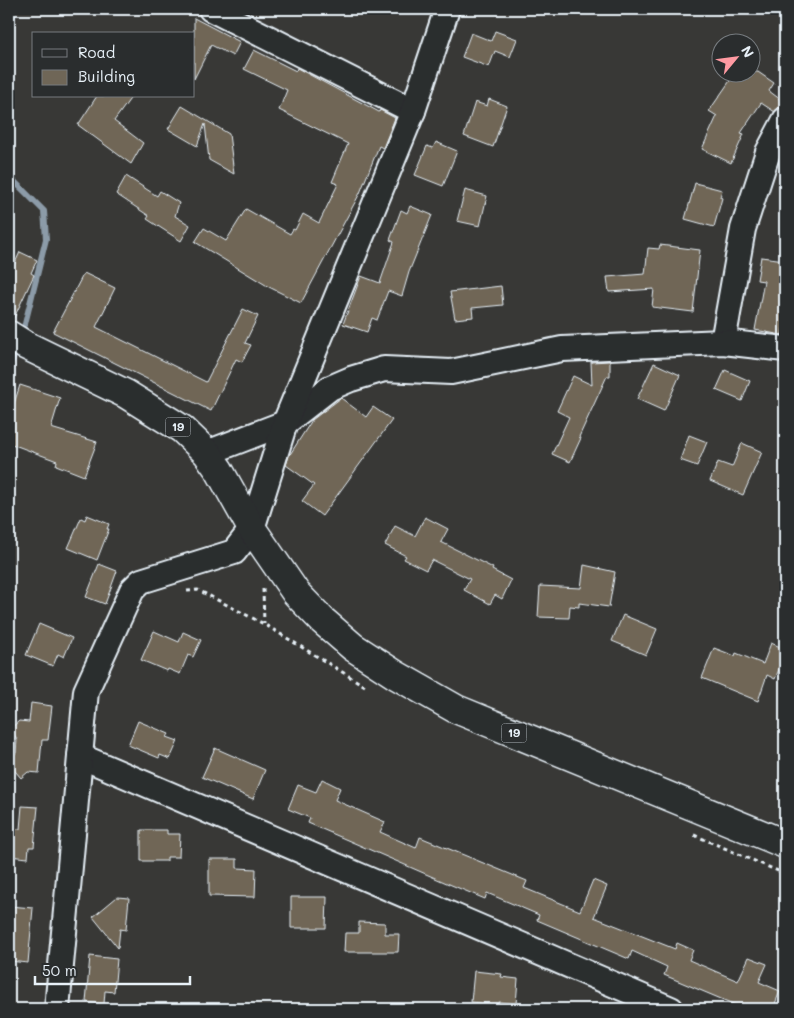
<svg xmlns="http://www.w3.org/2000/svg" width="794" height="1018" viewBox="0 0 794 1018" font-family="Mali,sans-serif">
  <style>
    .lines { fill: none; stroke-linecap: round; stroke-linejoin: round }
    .stream { stroke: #8c9ba8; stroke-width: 6 }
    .building { fill: #6f6657; stroke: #e8f1f8 }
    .street-casing { stroke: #e8f1f8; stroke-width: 28 }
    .primary-casing { stroke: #e8f1f8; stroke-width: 31 }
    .path { stroke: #e8f1f8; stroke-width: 3; stroke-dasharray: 4 4; stroke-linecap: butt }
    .street { stroke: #2a2d2e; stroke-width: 24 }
    .primary { stroke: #2a2d2e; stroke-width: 28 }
    .labels { text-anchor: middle; stroke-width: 4; stroke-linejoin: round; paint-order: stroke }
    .shield { fill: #2a2d2e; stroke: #afb6bb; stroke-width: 1 }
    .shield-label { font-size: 12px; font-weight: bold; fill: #e8f1f8 }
  </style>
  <rect width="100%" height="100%" fill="#383836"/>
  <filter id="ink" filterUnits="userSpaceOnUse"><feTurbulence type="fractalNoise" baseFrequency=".02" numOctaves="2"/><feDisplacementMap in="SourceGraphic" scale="10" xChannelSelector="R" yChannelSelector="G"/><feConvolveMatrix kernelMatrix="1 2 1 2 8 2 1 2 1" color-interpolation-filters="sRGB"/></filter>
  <g filter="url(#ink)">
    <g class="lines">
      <g class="stream">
        <polyline points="9,176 44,211 46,239 22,336"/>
        <polyline points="9,367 18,348"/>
      </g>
    </g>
    <g class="building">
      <polygon points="194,18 240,42 233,56 211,45 194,79"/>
      <polygon points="495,31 517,39 510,57 495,51 489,67 462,57 471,33 491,41"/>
      <polygon points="254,50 296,71 297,68 379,112 380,110 395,118 383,148 379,146 360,193 301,303 269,287 195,242 204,228 226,241 246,209 290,234 293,229 295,230 303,214 319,223 338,184 332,182 348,144 279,110 287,90 244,69"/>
      <polygon points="736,72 758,72 774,83 769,91 785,103 785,106 778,108 775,112 761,103 741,133 744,134 731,163 702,149 717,116 709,111"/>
      <polygon points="97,96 132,96 114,121 143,143 131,164 78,125"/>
      <polygon points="489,99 507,106 493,147 464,136 475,102 487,106"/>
      <polygon points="182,106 229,134 234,174 209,160 205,124 197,146 168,129"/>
      <polygon points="436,142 457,151 443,186 415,175 427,146 433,148"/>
      <polygon points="126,176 157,196 160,191 179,203 175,216 190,225 181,241 147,219 149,216 116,194"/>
      <polygon points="695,183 722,190 720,197 722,198 714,227 685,219"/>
      <polygon points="465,190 487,196 480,226 457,221"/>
      <polygon points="410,206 432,215 409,272 402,296 388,291 377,320 372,318 367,332 343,324 361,276 380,283 394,242 390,240 401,210 407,213"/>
      <polygon points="660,245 700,250 693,312 652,307 654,289 609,292 607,277 645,274 648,248 659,249"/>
      <polygon points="20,252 37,260 31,273 34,275 13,320 9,320 9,263 14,265"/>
      <polygon points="761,257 785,260 785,320 782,335 755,330 764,281 757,280"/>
      <polygon points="84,273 115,288 96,327 206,382 243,309 258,316 245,343 251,345 242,362 236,359 211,411 53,332"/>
      <polygon points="501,286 503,305 472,308 473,317 455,319 450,292"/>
      <polygon points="610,361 610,376 607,376 579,437 581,438 570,462 552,454 569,417 557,411 573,376 592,385 591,362"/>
      <polygon points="654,363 680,375 664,411 637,399"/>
      <polygon points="725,370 750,381 742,401 716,390"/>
      <polygon points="20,385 60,398 51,428 97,442 84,476 56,465 57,461 9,443 9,419"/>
      <polygon points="341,398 366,417 373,407 392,420 322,516 302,501 314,485 286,465 289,456 312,420"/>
      <polygon points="689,435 707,442 697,466 680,460"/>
      <polygon points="742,443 762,452 743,495 710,481 718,462 732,467"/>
      <polygon points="87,515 109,524 107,529 109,529 97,560 68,548 81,518 85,520"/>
      <polygon points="425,517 448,529 441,542 493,568 492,570 511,580 502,599 495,595 490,604 464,590 470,579 432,560 426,570 404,559 406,556 385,545 395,526 415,536"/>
      <polygon points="99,564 117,571 105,604 86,597"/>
      <polygon points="584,565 615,572 609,607 579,603 579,607 570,606 569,618 538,617 540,586 581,588"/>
      <polygon points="623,615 657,629 646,655 612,641"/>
      <polygon points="39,624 72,638 64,657 58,654 53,666 26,655"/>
      <polygon points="154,631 179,642 183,632 201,640 193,657 188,655 180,674 168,669 167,671 141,660"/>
      <polygon points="771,643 785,649 785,655 775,679 767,675 758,701 702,678 714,648 735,656 736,653 763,664"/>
      <polygon points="31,703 52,706 48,740 42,740 39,773 28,772 21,778 9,764 9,759 16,753 17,739 10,729 19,721 29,722"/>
      <polygon points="138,721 169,734 167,737 178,741 170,759 160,755 159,758 128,745"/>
      <polygon points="215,748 265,770 253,799 202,777"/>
      <polygon points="322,779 340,788 335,800 385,822 380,832 416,848 420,837 527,881 524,888 580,911 593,880 607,886 594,917 675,949 677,943 693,950 689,960 738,981 749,957 767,964 759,982 780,991 773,1009 745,1009 664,975 667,967 632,951 629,959 537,920 539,915 487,893 485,899 449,884 308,823 310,818 288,809 298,785 316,792"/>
      <polygon points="22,806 38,807 34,847 29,847 28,858 9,856 9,828 20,829"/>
      <polygon points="141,830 167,830 167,834 180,834 179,857 167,857 167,861 141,861"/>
      <polygon points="209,859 237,859 237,868 256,869 255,897 209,896"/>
      <polygon points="117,897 129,898 126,930 120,929 118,948 93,917"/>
      <polygon points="291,897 327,897 326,928 291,928"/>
      <polygon points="9,906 33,908 28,963 9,961"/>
      <polygon points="359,922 385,923 385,934 399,934 398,952 344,952 345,933 359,933"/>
      <polygon points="90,956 117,959 114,992 105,991 104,1004 86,1002"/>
      <polygon points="474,971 502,974 501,977 518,979 516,1004 499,1002 498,1005 471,1002"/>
    </g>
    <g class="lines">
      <defs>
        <g id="street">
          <polyline points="211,9 413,111"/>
          <polyline points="723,342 743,229 768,152 785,120"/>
          <polyline points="207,453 285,423 330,388 351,379 384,369 451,372 562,349 723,342 785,349"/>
          <polyline points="80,756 671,1009"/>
          <polyline points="57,1009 86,691 132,590 141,581 234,552 252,529 285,423 413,111 447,9"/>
        </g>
        <polyline id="primary" points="9,335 25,345 126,394 182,429 207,453 219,470 252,529 296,593 323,621 353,647 396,675 456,709 785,844"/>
      </defs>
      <use href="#street" class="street-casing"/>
      <use href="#primary" class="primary-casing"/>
      <g class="path">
        <polyline points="263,589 264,624"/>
        <polyline points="187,591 198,590 264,624 365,686"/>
        <polyline points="694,835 785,874"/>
      </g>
      <use href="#street" class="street"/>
      <use href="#primary" class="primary"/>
    </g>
  </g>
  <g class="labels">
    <g class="shield">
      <rect x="165.5" y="417.5" width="25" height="19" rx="4"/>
      <rect x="501.5" y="723.5" width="25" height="19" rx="4"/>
    </g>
    <g class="shield-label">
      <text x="178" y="431">19</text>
      <text x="514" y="737">19</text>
    </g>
  </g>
  <rect width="794" height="1018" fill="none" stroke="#2a2d2e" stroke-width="30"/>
  <rect x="15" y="15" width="764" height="988" fill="none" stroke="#e8f1f8" stroke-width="2" filter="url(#ink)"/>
  <rect x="32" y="32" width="162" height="65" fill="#2a2d2e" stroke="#767b7f"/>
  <rect x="42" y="49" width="25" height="8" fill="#2a2d2e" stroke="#767b7f"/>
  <text x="78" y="58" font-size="15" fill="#e8f1f8">Road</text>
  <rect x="42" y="70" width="25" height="15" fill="#6f6657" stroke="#767b7f"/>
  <text x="78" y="82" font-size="15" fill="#e8f1f8">Building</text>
  <g transform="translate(736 58) rotate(61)"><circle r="24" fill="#2a2d2e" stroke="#767b7f"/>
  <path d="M0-4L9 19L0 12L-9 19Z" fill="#ff9aa2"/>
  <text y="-8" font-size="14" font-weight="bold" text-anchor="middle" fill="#e8f1f8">N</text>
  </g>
  <path d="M35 976v8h155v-8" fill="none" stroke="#e8f1f8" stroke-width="2.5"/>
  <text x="42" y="976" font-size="15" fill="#e8f1f8" stroke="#2a2d2e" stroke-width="4" paint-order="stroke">50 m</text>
</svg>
